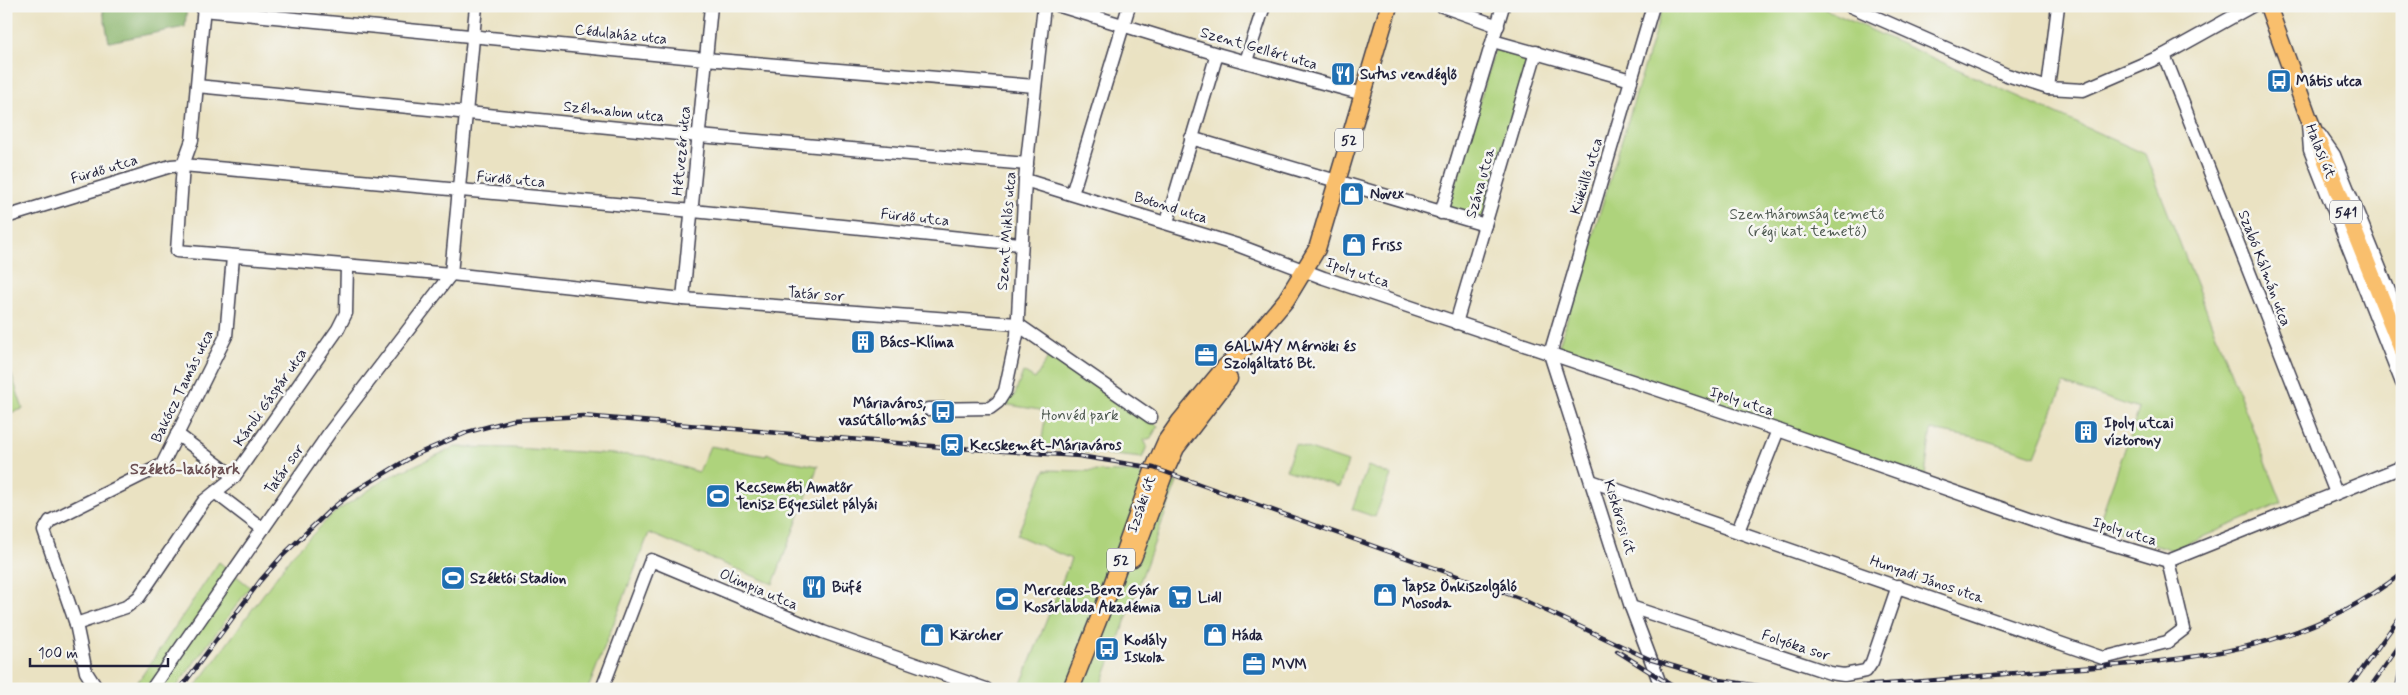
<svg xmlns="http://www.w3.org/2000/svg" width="2408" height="695" viewBox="0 0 2408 695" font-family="Mynerve,sans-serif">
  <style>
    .green { fill: #aed37c; stroke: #687a5c }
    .forest { fill: #8ab56c; stroke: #566c54 }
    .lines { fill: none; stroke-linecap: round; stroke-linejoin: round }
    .minor-casing { stroke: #403f4f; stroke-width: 15 }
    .major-casing { stroke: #403f4f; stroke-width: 19 }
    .minor { stroke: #fff; stroke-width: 12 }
    .major { stroke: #f9bf6d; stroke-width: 16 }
    .rail-casing { stroke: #22223b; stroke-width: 4.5 }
    .rail { stroke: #f6f6f2; stroke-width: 2.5; stroke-dasharray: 8; stroke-linecap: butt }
    .labels { text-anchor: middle; stroke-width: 5; stroke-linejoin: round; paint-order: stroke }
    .shield { fill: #f6f6f2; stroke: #626272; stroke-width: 1 }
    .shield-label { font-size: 14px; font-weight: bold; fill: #22223b }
    .street-label { font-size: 15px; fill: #22223b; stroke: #f6f6f2 }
    .poi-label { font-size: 15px; font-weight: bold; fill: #22223b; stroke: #f6f6f2; text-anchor: start }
    .park-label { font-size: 15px; fill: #4c574e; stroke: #f6f6f2 }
    .neighbourhood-label { font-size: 16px; font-weight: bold; fill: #6c5154; stroke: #f6f6f2 }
  </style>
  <rect width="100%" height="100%" fill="#f6f6f2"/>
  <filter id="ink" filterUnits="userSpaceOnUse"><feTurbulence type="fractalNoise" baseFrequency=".02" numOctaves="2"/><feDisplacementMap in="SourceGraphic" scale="10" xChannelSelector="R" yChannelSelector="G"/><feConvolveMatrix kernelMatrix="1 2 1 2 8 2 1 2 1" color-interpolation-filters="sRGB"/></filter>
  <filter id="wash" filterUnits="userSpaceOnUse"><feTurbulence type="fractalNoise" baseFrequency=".0096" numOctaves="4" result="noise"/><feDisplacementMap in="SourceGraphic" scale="20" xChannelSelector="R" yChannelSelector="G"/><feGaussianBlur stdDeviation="1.12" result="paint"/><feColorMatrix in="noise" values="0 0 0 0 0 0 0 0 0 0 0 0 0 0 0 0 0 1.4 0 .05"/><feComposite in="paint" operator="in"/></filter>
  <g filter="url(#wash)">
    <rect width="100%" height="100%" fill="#eae2c2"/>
    <g class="green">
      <polygon points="1663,6 1818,6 2145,154 2282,503 2172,550 2098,525 2139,409 2064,384 2035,456 1985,440 1931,430 1925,476 1558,349"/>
      <polygon points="1496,45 1530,54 1482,219 1448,209"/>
      <polygon points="1050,354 1158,426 1151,438 1144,440 1147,446 1142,458 1041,447 1046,411 1003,404 1006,396 1014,397 1023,372 1035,379"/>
      <polygon points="6,358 23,409 6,414"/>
      <polygon points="1295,444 1348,462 1339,487 1286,470"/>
      <polygon points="710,446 766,456 767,453 779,459 818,466 773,584 649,533 588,689 194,689 292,555 334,513 387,478 455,447 513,448 646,456 699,472"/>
      <polygon points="1368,466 1391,475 1375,517 1352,509"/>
      <polygon points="1045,470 1129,472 1177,482 1100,689 1019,689 1071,559 1017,535"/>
      <polygon points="219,562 250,587 175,689 133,689"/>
    </g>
    <polygon class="forest" points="102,6 187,6 185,27 109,42"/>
  </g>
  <g filter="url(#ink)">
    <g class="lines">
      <defs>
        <g id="minor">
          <polyline points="204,6 192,140 183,165 177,251 451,274 683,299 1017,324 1151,417"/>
          <polyline points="1060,6 1217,54 1363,94"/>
          <polyline points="1442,6 1498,26"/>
          <polyline points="1850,6 2007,75 2048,88 2083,90 2164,55 2252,6"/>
          <polyline points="203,10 705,59 1035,86"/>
          <polyline points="1493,41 1631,80"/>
          <polyline points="2164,55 2336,493"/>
          <polyline points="1246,61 1264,6"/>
          <polyline points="197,86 699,136 1027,164"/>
          <polyline points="2048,88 2058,6"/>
          <polyline points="2308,124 2310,150 2402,383"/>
          <polyline points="2320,135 2334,155 2402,323"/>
          <polyline points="1191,138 1485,225"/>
          <polyline points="1025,180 1237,245 1324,278 1778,430 2055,527 2168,561"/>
          <polyline points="1072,194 1129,6"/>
          <polyline points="1441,213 1503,6"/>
          <polyline points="6,217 171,166 183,165 693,211 1020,244"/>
          <polyline points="1167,222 1217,54"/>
          <polyline points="451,274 476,6"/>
          <polyline points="683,299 711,6"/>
          <polyline points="1456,323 1536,52"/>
          <polyline points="1550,354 1653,6"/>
          <polyline points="1550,354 1631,607 1662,689"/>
          <polyline points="928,409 990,408 998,402 1005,391 1017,335 1025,180 1044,6"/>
          <polyline points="177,434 234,477"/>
          <polyline points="1591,481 2103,658 2167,642 2184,629 2168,561"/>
          <polyline points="216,493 263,529"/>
          <polyline points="1738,531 1778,430"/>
          <polyline points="2168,561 2402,467"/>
          <polyline points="1631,607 1830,673 1844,675 1866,671 1872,662 1898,586"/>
          <polyline points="76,624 126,607 139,597 204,501 234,477 338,329 346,313 347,265"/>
          <polyline points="97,689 86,672 76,624 44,531 50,521 162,465 226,336 233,257"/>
          <polyline points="152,689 330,432 451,274"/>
          <polyline points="602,689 651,560 823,632 986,689"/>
        </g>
        <g id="major">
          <polyline points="2268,6 2308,116 2402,350"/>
          <polyline points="1133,558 1165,472 1176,448 1229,379"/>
          <polyline points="1071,689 1109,593 1154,468 1166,441 1180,421 1224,368 1248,345 1286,300 1317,249 1389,6"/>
        </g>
      </defs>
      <use href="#minor" class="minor-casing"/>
      <use href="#major" class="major-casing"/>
      <use href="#minor" class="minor"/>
      <use href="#major" class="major"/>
      <defs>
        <g id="rail">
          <polyline points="1617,651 1677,689"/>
          <polyline points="180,689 260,581 282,556 329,511 350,494 415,455 468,432 513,420 583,416 943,447 1079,456 1154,468 1519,598 1649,659 1720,680 1778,689"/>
          <path d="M1809,689C1882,686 1955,678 2028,672C2162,661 2291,661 2402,573"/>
          <polyline points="2348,689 2402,614"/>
          <polyline points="2369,689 2402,642"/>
          <polyline points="2397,689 2402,660"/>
        </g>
      </defs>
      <use href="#rail" class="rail-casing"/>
      <use href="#rail" class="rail"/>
    </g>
  </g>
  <defs>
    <symbol id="restaurant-square" viewBox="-11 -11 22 22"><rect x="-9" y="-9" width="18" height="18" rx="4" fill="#1f6fb2" stroke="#f6f6f2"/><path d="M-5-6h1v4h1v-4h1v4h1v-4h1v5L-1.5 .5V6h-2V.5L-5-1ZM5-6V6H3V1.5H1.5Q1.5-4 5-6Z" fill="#fff"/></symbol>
    <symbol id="bus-square" viewBox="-11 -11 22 22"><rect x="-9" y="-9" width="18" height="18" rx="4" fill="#1f6fb2" stroke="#f6f6f2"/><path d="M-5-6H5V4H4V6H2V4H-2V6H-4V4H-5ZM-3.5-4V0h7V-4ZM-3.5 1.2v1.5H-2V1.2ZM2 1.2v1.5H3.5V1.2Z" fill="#fff"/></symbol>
    <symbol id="shop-square" viewBox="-11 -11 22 22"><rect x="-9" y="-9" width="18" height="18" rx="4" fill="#1f6fb2" stroke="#f6f6f2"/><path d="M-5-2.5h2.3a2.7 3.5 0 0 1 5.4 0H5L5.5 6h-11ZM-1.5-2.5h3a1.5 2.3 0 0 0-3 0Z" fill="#fff"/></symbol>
    <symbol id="building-square" viewBox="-11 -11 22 22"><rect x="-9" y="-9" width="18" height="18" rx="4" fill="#1f6fb2" stroke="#f6f6f2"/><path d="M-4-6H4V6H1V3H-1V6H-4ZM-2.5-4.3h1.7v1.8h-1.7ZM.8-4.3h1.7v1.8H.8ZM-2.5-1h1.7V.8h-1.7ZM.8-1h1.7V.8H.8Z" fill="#fff"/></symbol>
    <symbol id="office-square" viewBox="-11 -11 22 22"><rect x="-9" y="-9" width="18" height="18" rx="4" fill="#1f6fb2" stroke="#f6f6f2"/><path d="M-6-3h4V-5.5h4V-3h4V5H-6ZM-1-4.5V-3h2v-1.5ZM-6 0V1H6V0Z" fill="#fff"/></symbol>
    <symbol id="station-square" viewBox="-11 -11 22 22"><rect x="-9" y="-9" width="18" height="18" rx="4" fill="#1f6fb2" stroke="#f6f6f2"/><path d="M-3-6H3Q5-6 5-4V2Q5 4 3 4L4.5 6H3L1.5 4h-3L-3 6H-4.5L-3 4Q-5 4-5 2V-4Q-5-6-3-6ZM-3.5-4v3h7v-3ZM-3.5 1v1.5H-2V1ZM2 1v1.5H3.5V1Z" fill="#fff"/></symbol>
    <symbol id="stadium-square" viewBox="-11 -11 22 22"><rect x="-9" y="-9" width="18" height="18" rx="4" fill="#1f6fb2" stroke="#f6f6f2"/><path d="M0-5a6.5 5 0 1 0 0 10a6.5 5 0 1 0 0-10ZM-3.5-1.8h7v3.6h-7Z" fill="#fff"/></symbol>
    <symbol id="supermarket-square" viewBox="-11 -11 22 22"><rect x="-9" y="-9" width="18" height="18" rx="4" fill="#1f6fb2" stroke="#f6f6f2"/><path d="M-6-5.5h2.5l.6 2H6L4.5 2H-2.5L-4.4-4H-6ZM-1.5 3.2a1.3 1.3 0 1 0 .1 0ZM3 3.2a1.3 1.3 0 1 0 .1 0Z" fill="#fff"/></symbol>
  </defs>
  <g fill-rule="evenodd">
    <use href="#restaurant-square" x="1329" y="60" width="28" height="28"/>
    <use href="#bus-square" x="2265" y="67" width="28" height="28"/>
    <use href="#shop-square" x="1338" y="180" width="28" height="28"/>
    <use href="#shop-square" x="1340" y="231" width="28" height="28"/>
    <use href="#building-square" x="849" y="328" width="28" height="28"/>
    <use href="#office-square" x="1192" y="341" width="28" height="28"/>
    <use href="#bus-square" x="929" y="398" width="28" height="28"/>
    <use href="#building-square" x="2072" y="418" width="28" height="28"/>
    <use href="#station-square" x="938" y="431" width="28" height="28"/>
    <use href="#stadium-square" x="704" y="482" width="28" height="28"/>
    <use href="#stadium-square" x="439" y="564" width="28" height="28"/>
    <use href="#restaurant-square" x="800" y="573" width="28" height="28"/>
    <use href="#shop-square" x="1371" y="581" width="28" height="28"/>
    <use href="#supermarket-square" x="1166" y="583" width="28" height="28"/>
    <use href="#stadium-square" x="993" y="585" width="28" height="28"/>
    <use href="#shop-square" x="918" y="621" width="28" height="28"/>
    <use href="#shop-square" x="1201" y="621" width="28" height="28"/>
    <use href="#bus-square" x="1093" y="635" width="28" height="28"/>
    <use href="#office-square" x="1240" y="650" width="28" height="28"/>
  </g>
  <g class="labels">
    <g class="shield">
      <rect x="1335" y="128.5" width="28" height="23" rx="4"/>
      <rect x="2330" y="200.5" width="32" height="23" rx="4"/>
      <rect x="1107" y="548.5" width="28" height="23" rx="4"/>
    </g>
    <g class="shield-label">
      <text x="1349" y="145">52</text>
      <text x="2346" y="217">541</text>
      <text x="1121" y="565">52</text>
    </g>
    <g class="street-label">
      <text transform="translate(621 34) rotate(6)" y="5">Cédulaház utca</text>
      <text transform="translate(1259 48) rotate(16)" y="5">Szent Gellért utca</text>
      <text transform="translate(614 111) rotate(6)" y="5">Szélmalom utca</text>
      <text transform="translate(681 151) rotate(-85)" y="5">Hétvezér utca</text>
      <text transform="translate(2321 151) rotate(68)" y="5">Halasi út</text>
      <text transform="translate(104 169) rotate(-17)" y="5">Fürdő utca</text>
      <text transform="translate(1586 176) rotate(-73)" y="5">Küküllő utca</text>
      <text transform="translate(511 179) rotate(5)" y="5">Fürdő utca</text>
      <text transform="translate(1480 183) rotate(-74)" y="5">Száva utca</text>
      <text transform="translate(1171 207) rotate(17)" y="5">Botond utca</text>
      <text transform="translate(915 217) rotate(6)" y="5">Fürdő utca</text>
      <text transform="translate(1006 231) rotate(-86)" y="5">Szent Miklós utca</text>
      <text transform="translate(2265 268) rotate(69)" y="5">Szabó Kálmán utca</text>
      <text transform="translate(1358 272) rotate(19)" y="5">Ipoly utca</text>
      <text transform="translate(816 294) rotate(5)" y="5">Tatár sor</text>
      <text transform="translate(182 386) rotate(-64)" y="5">Bakócz Tamás utca</text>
      <text transform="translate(270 397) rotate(-55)" y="5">Károli Gáspár utca</text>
      <text transform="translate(1742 401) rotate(18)" y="5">Ipoly utca</text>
      <text transform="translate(284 469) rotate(-55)" y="5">Tatár sor</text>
      <text transform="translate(1141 504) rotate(-71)" y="5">Izsáki út</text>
      <text transform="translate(1620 517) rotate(73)" y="5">Kiskőrösi út</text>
      <text transform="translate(2125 531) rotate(17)" y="5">Ipoly utca</text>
      <text transform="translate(1927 579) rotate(19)" y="5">Hunyadi János utca</text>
      <text transform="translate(759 589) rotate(23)" y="5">Olimpia utca</text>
      <text transform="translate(1796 645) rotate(18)" y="5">Folyóka sor</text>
    </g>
    <g class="poi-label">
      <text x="1360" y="79">Sutus vendéglő</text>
      <text x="2296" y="86">Mátis utca</text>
      <text x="1370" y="199">Novex</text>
      <text x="1372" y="250">Friss</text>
      <text x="880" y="347">Bács-Klíma</text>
      <text x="1224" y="351">GALWAY Mérnöki és<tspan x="1224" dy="17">Szolgáltató Bt.</tspan></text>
      <text x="926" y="408" text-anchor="end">Máriaváros,<tspan x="926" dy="17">vasútállomás</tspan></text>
      <text x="2104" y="428">Ipoly utcai<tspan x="2104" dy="17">víztorony</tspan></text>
      <text x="970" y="450">Kecskemét-Máriaváros</text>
      <text x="736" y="492">Kecseméti Amatőr<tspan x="736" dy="17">Tenisz Egyesület pályái</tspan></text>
      <text x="470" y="583">Széktói Stadion</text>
      <text x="1402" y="591">Tapsz Önkiszolgáló<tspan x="1402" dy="17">Mosoda</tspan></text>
      <text x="832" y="592">Büfé</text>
      <text x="1024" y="595">Mercedes-Benz Gyár<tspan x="1024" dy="17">Kosárlabda Akadémia</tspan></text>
      <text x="1198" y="602">Lidl</text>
      <text x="950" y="640">Kärcher</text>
      <text x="1232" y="640">Háda</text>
      <text x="1124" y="645">Kodály<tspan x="1124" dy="17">Iskola</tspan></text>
      <text x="1272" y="669">MVM</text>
    </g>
    <g class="park-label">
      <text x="1807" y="219">Szentháromság temető<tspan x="1807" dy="17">(régi kat. temető)</tspan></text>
      <text x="1080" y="420">Honvéd park</text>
    </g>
    <g class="neighbourhood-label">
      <text x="185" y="474">Széktó-lakópark</text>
    </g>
  </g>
  <rect width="2408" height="695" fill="none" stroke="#f6f6f2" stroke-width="25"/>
  <path d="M30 658v8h138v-8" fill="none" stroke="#22223b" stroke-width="2.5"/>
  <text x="38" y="658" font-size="15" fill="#22223b" stroke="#f6f6f2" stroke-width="4" paint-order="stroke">100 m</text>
</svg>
